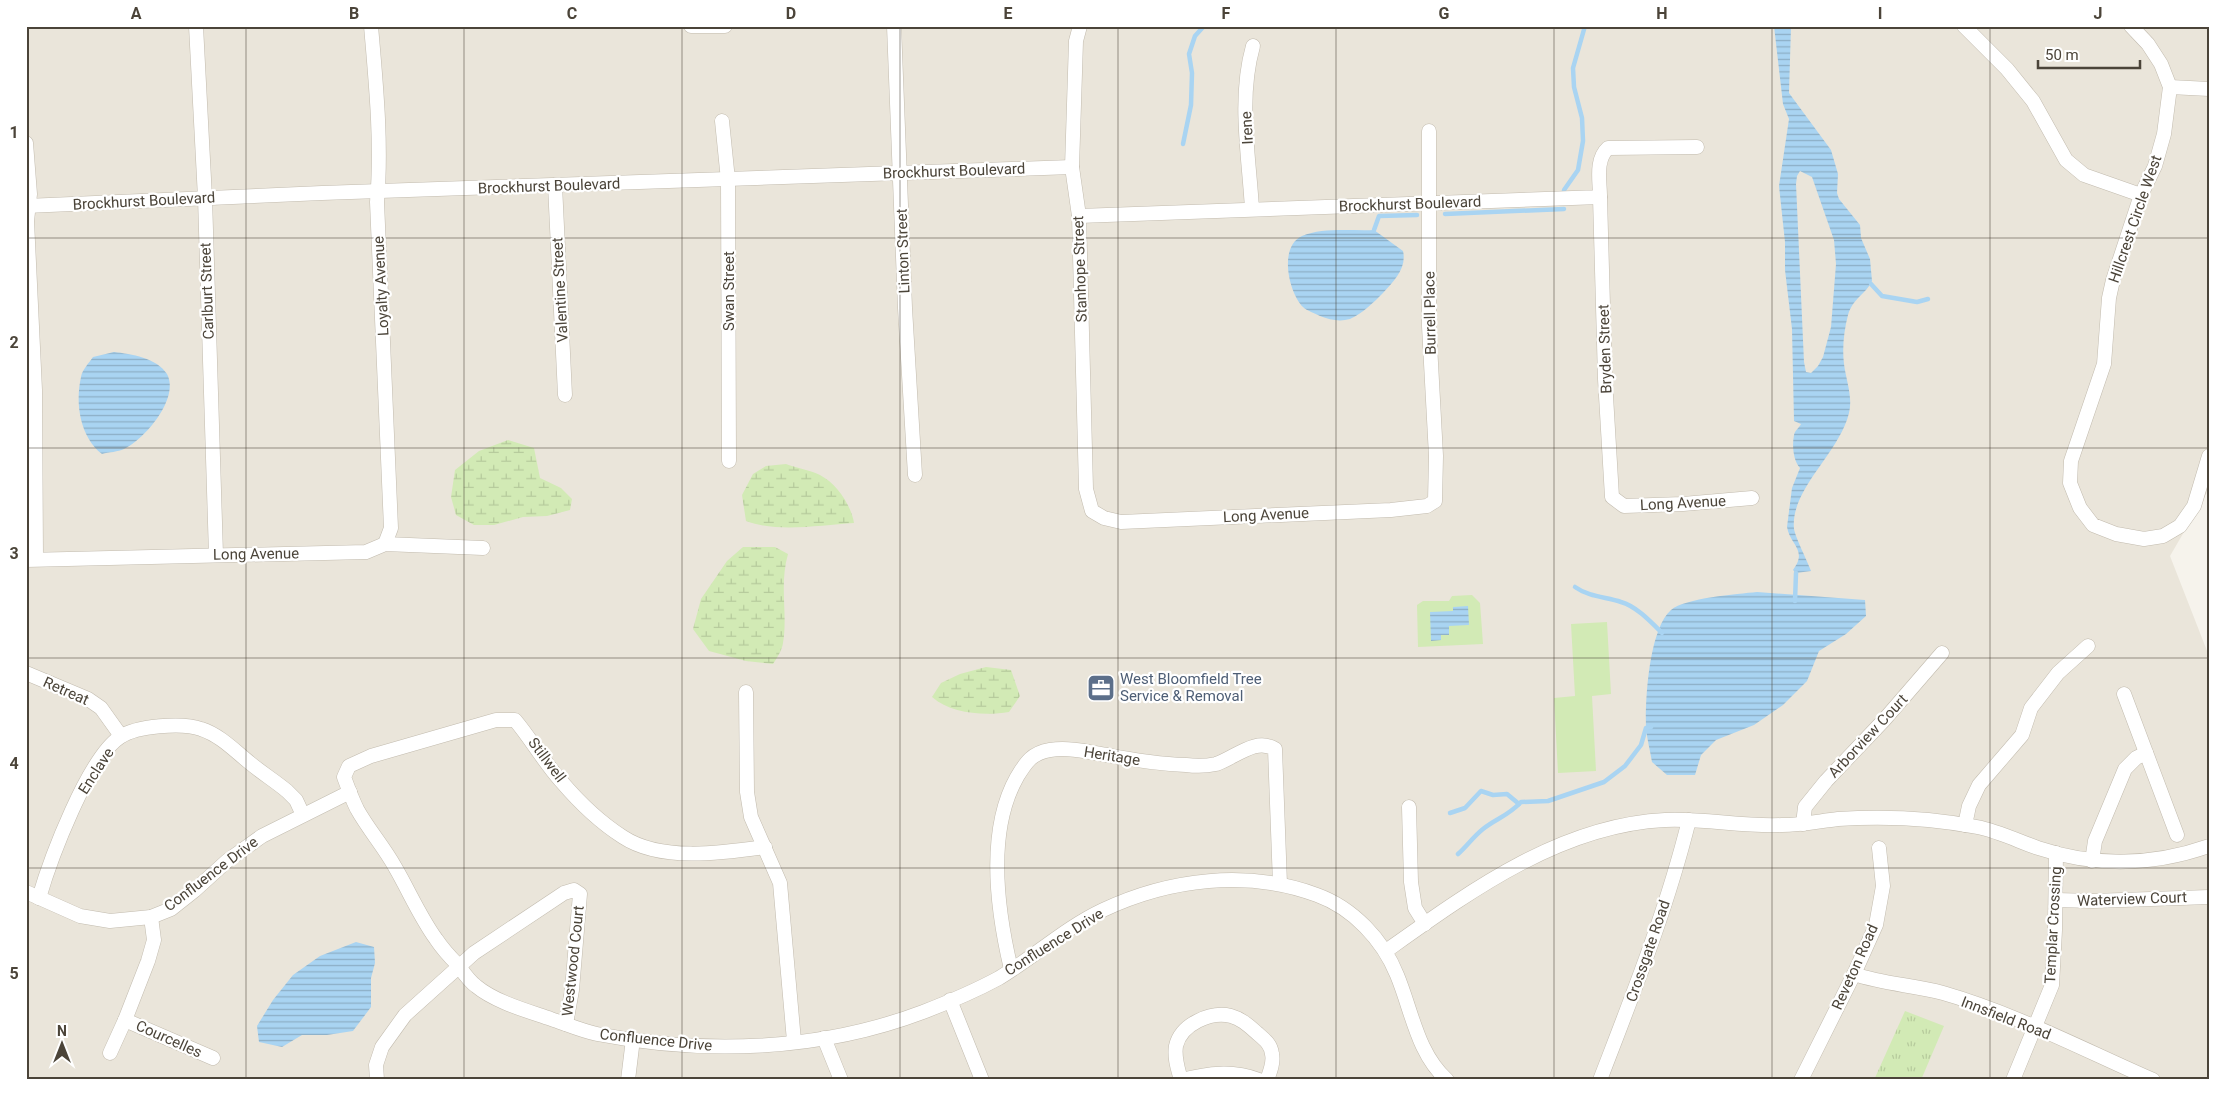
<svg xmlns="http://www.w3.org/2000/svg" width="2235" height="1106" viewBox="0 0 2235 1106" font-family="Roboto,sans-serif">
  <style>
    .residential { fill: #eae5da }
    .grass { fill: url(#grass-tufts) }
    .wetland { fill: url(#wetland-marsh) }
    .pitch { fill: #d2eab5 }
    .water { fill: url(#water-rules); fill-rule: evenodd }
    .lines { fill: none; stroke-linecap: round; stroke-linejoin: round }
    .stream { stroke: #a9d4f2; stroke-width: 4.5 }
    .street-casing { stroke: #c2bbae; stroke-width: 15 }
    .street { stroke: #fff; stroke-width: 14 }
    .grid { fill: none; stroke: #4b4439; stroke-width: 1; stroke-opacity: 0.55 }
    .labels { text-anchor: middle; stroke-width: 4.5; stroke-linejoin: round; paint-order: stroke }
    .street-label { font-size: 15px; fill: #4b4439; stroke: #fff }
    .service-label { font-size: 15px; fill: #4e5e75; stroke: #fff; text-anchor: start }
    .neatline { fill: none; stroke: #4b4439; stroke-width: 2 }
    .grid-label { font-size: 16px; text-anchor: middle; font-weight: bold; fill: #4b4439 }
  </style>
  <defs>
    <pattern id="grass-tufts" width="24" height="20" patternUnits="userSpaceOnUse" patternTransform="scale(1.25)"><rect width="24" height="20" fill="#d2eab5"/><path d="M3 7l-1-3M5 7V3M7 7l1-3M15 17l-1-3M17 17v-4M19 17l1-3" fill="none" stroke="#b6ca9c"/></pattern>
    <pattern id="wetland-marsh" width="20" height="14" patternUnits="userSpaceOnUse" patternTransform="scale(1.25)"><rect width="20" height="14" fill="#d2eab5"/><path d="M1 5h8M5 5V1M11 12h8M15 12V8" fill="none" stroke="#b6ca9c"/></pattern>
    <pattern id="water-rules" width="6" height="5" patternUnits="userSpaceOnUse" patternTransform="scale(1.25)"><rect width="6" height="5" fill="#a9d4f2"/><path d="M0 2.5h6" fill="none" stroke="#8caec5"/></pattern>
  </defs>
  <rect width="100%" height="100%" fill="#f6f3ec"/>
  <polygon class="residential" points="26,26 2209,26 2209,489 2170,556 2209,656 2209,1080 26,1080"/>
  <polygon class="grass" points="1905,1011 1944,1026 1921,1080 1874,1080"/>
  <g class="wetland">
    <polygon points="508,440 534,448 540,478 561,488 572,499 570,510 547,516 523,517 494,525 474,525 456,515 451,497 455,470 479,451"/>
    <path d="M786,464C797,468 810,470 820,475C837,484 851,505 854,523C820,525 778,533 746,521L742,495L753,474L766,466Z"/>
    <path d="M743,547H775L788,554C779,586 788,613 783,643C782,650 777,658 773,664L746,661L709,651L693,629L701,599L727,561Z"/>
    <path d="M986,667L1011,670L1020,696L1009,712C985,716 951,714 932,697L941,683L960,674Z"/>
  </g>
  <g class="pitch">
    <polygon points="1472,595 1480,603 1483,644 1418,647 1417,605 1423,601 1449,601 1452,596"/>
    <polygon points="1607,622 1611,694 1592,696 1596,771 1558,773 1554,698 1575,696 1571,624"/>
  </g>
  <g class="water">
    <path d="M1774,26H1791L1789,93L1831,150L1838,174L1837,193L1839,199L1860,225L1861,238L1870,259L1872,281C1866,294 1853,298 1848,315C1844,330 1842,348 1844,364C1846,380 1853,397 1849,413C1839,454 1790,489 1794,529C1796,539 1807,560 1811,571L1796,573L1793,570C1808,550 1790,545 1787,527L1792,488L1800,468C1793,460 1792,445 1794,435C1795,430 1799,428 1801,424L1794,421L1792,329L1785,270V242L1779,186L1789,119L1783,104ZM1800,171L1812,177L1834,240L1836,264L1831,327L1823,357L1818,366L1811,373L1806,372L1804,362L1796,184L1797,176Z"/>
    <path d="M1374,230L1403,251C1407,268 1394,281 1383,293C1374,302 1362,314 1350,319C1340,322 1330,320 1320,316C1315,313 1307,311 1303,307C1289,293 1278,247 1302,236C1323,227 1351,231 1374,230Z"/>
    <path d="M114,352C131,354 157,358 167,374C180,398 145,439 124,449C118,452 109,452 102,454C80,437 75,404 81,377C82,370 89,363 93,357Z"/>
    <path d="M1757,592L1865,600L1866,616L1846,634L1819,651L1807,681L1783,705L1754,725L1716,740L1701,755L1695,775H1667L1652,762C1650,750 1647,739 1646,728C1645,700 1649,629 1671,610C1685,598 1737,594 1757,592Z"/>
    <polygon points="1468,606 1469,625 1449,626 1449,635 1441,635 1441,640 1431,641 1430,612 1453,611 1453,607"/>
    <polygon points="356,942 374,947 375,963 371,978 371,1007 353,1031 327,1035 302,1035 282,1047 259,1042 257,1026 273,1000 293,975 320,956"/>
  </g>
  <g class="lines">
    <g class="stream">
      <polyline points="1183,144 1191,105 1192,73 1189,54 1195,36 1204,26"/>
      <polyline points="1564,190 1578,170 1583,141 1582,118 1574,87 1573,68 1585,26"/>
      <polyline points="1445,214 1564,209"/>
      <polyline points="1374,230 1379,216 1417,215"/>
      <polyline points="1871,284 1882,296 1917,302 1928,299"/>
      <path d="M1575,587C1589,597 1606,597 1621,602C1636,606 1651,622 1662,633"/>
      <polyline points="1795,601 1796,573"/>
      <polyline points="1450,813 1465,808 1481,791 1493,795 1507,794 1519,804"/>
      <path d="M1458,854C1467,846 1473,837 1483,829C1497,818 1508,816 1521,802L1548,801L1604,782L1625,766L1641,745L1646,728L1651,727"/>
    </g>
    <defs>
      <g id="street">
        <polyline points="196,26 205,198 216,555"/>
        <path d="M371,26C376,84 382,144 377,202L391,528L385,544"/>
        <polyline points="691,26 725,26"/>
        <polyline points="894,26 905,308 915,475"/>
        <polyline points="1080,26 1076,41 1072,167 1079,216 1086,489 1092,511 1104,518 1121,522 1391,510 1427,506 1435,501 1436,456 1429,326 1429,131"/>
        <polyline points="1964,26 2007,69 2033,101 2066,160 2084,175 2141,195"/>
        <polyline points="2131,26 2148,44 2161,64 2170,87 2164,134 2155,166 2141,195 2113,280 2109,298 2104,364 2071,461 2070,483 2080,508 2093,525 2116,534 2144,539 2163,536 2180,526 2194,506 2209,456"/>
        <polyline points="2170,87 2209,89"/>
        <polyline points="722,121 728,180 729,461"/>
        <polyline points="26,143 30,194 27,221 35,390 36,559"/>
        <polyline points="555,185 565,395"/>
        <polyline points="1600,197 1605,379 1612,497 1624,506 1683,504 1752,498"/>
        <polyline points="26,206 322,193 1072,167"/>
        <path d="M1252,209C1249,156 1238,99 1253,46"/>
        <path d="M1079,216L1600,197C1600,181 1595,160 1608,148L1697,147"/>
        <polyline points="26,560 366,552 385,544 483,548"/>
        <polyline points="26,673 88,699 101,708 121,736"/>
        <polyline points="746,692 747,792 751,817 780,883 794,1041"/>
        <polyline points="2124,694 2177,835"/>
        <polyline points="1409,807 1411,882 1415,908 1425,924"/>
        <polyline points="1803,824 1805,807 1826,781 1884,720 1942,653"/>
        <polyline points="1965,825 1969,806 1979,785 2022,735 2031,708 2058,673 2088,646"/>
        <path d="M765,847C722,853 661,862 623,837C601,823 578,801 561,781C544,762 531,739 515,720H496L371,756L349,766L344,777C348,788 352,799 357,809C368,829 384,847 395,867C409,891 420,917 436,939C442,948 450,957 458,965C463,972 469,981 476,986C495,1002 528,1011 551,1019C566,1024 582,1031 597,1034C705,1055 820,1051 923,1012C949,1002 975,991 999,978C1034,957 1065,928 1103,910C1169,879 1247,869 1317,895C1353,908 1383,940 1397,975C1412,1011 1417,1053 1447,1080"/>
        <polyline points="2092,861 2095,841 2125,769 2136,758 2146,753"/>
        <polyline points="26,892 80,916 110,921 151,917 171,909 195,890 227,861 262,836 350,792"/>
        <path d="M39,898C50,860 88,758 120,737C136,726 182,722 201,729C220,735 235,751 250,763C262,773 275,781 287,791L296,800L303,815"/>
        <polyline points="2056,900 2093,901 2209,897"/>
        <polyline points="151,917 154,940 148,961 125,1020 213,1058"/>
        <path d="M1386,951C1469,892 1560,825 1665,820C1704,818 1743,827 1782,825C1801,825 1820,821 1838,819C1885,816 1931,818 1977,827C1998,831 2018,841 2038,848C2095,867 2152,866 2209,846"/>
        <path d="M1011,969C997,910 986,832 1017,777C1026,762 1032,753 1050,750C1069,747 1089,752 1107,755C1133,760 1159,764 1186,765C1194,766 1207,766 1216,764C1235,758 1255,737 1275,749L1280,884"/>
        <path d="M1854,974C1883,984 1913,985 1943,993C2016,1014 2084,1050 2153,1080"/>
        <polyline points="950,1000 982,1080"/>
        <polyline points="824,1038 841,1080"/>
        <polyline points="110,1053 125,1020"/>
        <polyline points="377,1080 376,1065 382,1047 405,1015 474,953 564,893 574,890 580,894 572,990 566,1024"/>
        <polyline points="628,1080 633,1039"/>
        <path d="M1181,1080C1178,1069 1174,1058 1176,1046C1181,1024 1211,1011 1231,1016C1242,1019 1249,1026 1257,1033C1264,1039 1271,1044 1272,1054C1274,1062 1270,1072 1267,1080"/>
        <path d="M1182,1080C1208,1073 1233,1070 1259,1080"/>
        <path d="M1600,1080C1633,994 1667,909 1689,820"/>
        <polyline points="1801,1080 1854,974 1876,925 1883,886 1879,848"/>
        <polyline points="2013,1080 2052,985 2055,930 2056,853"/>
      </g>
    </defs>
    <use href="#street" class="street-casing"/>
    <use href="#street" class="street"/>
  </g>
  <path class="grid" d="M246,26V1080M464,26V1080M682,26V1080M900,26V1080M1118,26V1080M1336,26V1080M1554,26V1080M1772,26V1080M1990,26V1080M26,238H2209M26,448H2209M26,658H2209M26,868H2209"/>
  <defs>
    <symbol id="office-square" viewBox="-11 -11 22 22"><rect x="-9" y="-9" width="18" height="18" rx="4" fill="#5c6f8a" stroke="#fff"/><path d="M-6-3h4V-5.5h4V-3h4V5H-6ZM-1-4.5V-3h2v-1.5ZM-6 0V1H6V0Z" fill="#fff"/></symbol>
  </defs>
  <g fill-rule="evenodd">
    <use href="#office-square" x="1085" y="672" width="32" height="32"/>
  </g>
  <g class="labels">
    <g class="street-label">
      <text transform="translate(1247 128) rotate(-93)" y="5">Irene</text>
      <text transform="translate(954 171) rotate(-2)" y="5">Brockhurst Boulevard</text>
      <text transform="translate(549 186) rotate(-2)" y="5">Brockhurst Boulevard</text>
      <text transform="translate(144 201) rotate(-3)" y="5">Brockhurst Boulevard</text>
      <text transform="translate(1410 204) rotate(-2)" y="5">Brockhurst Boulevard</text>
      <text transform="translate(2135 219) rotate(-71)" y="5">Hillcrest Circle West</text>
      <text transform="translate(903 251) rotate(-92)" y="5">Linton Street</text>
      <text transform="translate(1080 269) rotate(-92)" y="5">Stanhope Street</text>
      <text transform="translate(381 286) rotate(-93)" y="5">Loyalty Avenue</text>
      <text transform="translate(560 290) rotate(-93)" y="5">Valentine Street</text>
      <text transform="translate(207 291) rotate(-92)" y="5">Carlburt Street</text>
      <text transform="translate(729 291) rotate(-90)" y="5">Swan Street</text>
      <text transform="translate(1430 313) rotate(-91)" y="5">Burrell Place</text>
      <text transform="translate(1605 349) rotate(-92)" y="5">Bryden Street</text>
      <text transform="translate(1683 503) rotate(-3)" y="5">Long Avenue</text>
      <text transform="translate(1266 515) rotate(-3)" y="5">Long Avenue</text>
      <text transform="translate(256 554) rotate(-1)" y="5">Long Avenue</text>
      <text transform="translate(66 691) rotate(24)" y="5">Retreat</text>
      <text transform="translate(1868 736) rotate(-47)" y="5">Arborview Court</text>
      <text transform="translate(1112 756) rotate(9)" y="5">Heritage</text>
      <text transform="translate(547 760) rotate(53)" y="5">Stillwell</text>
      <text transform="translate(96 771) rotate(-57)" y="5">Enclave</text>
      <text transform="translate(211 874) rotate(-37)" y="5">Confluence Drive</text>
      <text transform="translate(2132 899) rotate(-2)" y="5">Waterview Court</text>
      <text transform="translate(2053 925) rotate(-87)" y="5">Templar Crossing</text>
      <text transform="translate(1054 942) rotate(-32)" y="5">Confluence Drive</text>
      <text transform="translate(1648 951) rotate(-71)" y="5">Crossgate Road</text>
      <text transform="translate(573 961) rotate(-84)" y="5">Westwood Court</text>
      <text transform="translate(1855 967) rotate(-66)" y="5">Reveton Road</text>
      <text transform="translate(2006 1018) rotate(21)" y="5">Innsfield Road</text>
      <text transform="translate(169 1039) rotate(24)" y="5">Courcelles</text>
      <text transform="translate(656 1040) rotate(6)" y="5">Confluence Drive</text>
    </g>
    <g class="service-label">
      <text x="1120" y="684">West Bloomfield Tree<tspan x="1120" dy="17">Service &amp; Removal</tspan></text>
    </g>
  </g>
  <rect width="2235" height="1106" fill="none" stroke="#ffffff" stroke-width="55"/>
  <g transform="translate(62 1044)" stroke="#ffffff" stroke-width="4" paint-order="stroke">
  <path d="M0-4L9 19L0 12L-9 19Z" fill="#4b4439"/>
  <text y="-8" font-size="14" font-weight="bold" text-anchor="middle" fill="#4b4439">N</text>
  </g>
  <path d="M2038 60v8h102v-8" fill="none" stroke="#4b4439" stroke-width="2.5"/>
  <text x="2045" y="60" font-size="15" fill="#4b4439" stroke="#ffffff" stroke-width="4" paint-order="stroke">50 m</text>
  <rect x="28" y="28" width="2180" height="1050" class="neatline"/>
  <g class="grid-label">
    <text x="136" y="19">A</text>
    <text x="354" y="19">B</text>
    <text x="572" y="19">C</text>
    <text x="791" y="19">D</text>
    <text x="1008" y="19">E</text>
    <text x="1226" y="19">F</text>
    <text x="1444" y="19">G</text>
    <text x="1662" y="19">H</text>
    <text x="1880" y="19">I</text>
    <text x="2098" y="19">J</text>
    <text x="14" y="138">1</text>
    <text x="14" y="348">2</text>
    <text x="14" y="559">3</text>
    <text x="14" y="769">4</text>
    <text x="14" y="979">5</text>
  </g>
</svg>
